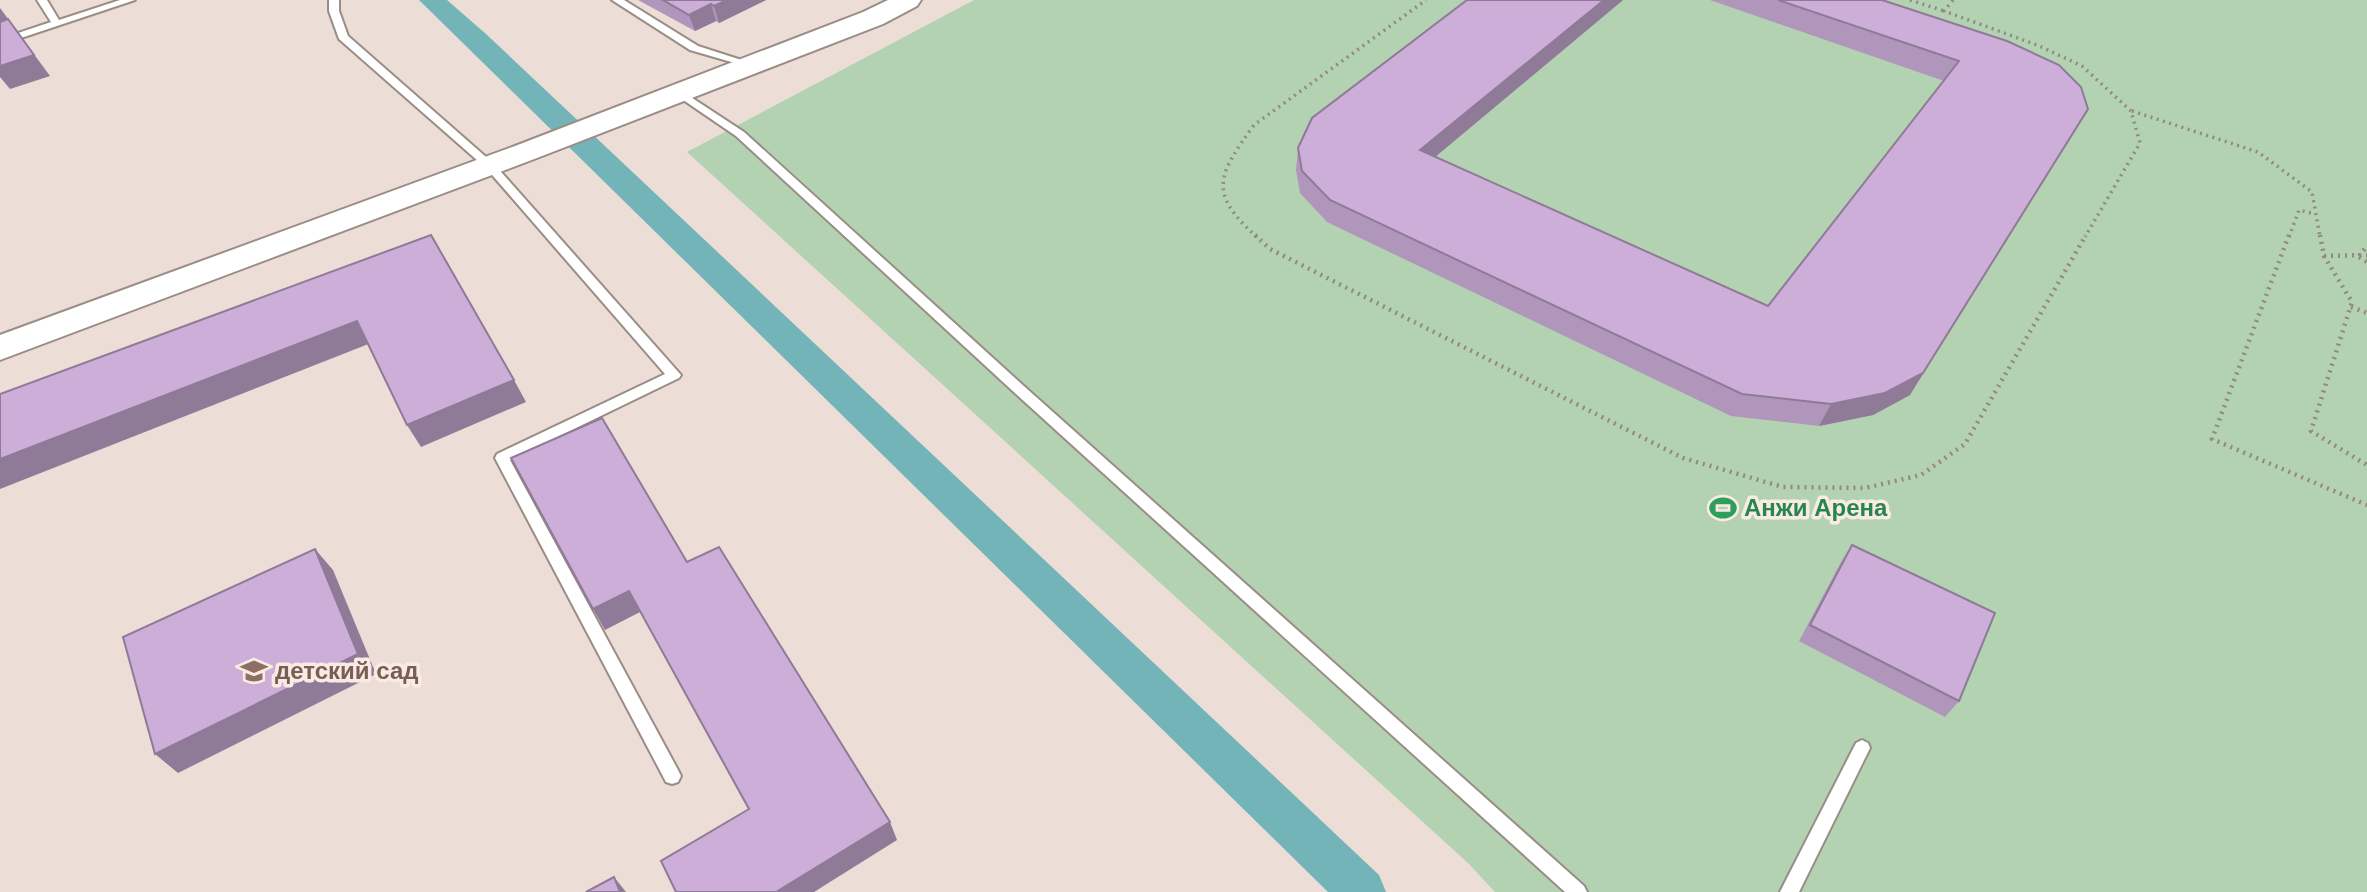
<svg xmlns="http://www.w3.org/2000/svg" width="2367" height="892" viewBox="0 0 2367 892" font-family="Arial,sans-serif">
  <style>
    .green { fill: #b3d2b2 }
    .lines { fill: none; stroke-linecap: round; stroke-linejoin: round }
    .canal { fill: #73b4b9; fill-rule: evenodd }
    .lane-casing { stroke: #9a8d86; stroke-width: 4 }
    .secondary-casing { stroke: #9a8d86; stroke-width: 4 }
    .path-far1 { stroke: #938883; stroke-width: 3.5; stroke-dasharray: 2 4.5; stroke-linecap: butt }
    .path { stroke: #938883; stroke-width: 4.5; stroke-dasharray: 2 5; stroke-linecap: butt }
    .lane { fill: #fff; fill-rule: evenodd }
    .secondary { fill: #fff; fill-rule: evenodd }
    .wall { fill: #af96ba }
    .shaded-wall { fill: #8f7a97 }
    .building { fill: #ccaed8; stroke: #8f7a97; stroke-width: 2 }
    .labels { text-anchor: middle; stroke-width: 7; stroke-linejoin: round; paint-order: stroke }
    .leisure-label { font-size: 24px; font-weight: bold; fill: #27864d; stroke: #f9ebe3; text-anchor: start }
    .education-label { font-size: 24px; font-weight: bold; fill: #785e54; stroke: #f9ebe3; text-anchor: start }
  </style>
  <rect width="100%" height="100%" fill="#ecddd6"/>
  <polygon class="green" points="974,0 2367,0 2367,892 1495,892 1469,864 687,152"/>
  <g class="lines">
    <polygon class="canal" points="419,0 447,0 486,34 1379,875 1386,892 1328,892"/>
    <defs>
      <g id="lane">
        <polygon points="37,0 47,0 59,20 120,0 135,0 0,45 0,39 51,22"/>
        <polygon points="329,0 339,0 339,11 348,36 494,164 681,375 679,378 510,460 678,770 681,776 678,782 672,784 666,782 495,458 497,454 665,374 486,168 339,39 329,11"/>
        <polygon points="612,0 624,0 698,46 757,65 752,68 690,50"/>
        <polygon points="680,90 744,132 1026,388 1584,886 1587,892 1565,892 1016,394 736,136 676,95 676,91"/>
        <polygon points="1862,740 1868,743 1870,748 1799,892 1780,892 1856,743"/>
      </g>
      <polygon id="secondary" points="888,0 921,0 917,6 883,24 537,158 0,360 0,335 515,146 863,12"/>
    </defs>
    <use href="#lane" class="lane-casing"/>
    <use href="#secondary" class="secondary-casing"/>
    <g class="path-far1">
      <polyline points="1910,0 1944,11"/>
      <polyline points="1953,0 1944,11 2037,45 2082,66 2131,111 2140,143 2085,237"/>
      <polyline points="2132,111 2258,152 2312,192 2320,237"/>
      <path d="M1257,237C1206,192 1219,174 1254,125L1426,0"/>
      <polyline points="2289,237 2299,210 2315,214"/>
    </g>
    <g class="path">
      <polyline points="1255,235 1270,249 1683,458 1783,487 1865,488 1921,475 1965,444 2086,235"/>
      <polyline points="2289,235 2212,439 2367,505"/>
      <polyline points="2320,235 2324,256 2352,302 2311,431 2367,465"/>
      <polyline points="2324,256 2367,255"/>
      <polyline points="2359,256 2367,246"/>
      <polyline points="2359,257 2367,262"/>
      <polyline points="2351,307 2367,313"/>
    </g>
    <use href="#lane" class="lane"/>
    <use href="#secondary" class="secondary"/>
  </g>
  <g class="wall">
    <polygon points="638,0 766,0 719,23 716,21 695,31"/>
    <polygon points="1467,0 1623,0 1435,157 1768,306 1944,81 1710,0 1882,0 2007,41 1910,395 1873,415 1819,426 1731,416 1327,222 1300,193 1296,170 1298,148"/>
    <polygon points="1852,545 1959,701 1945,717 1799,641 1841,562"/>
  </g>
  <g class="shaded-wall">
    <polygon points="727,0 766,0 719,23 714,6"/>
    <polygon points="1604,0 1623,0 1417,172 1420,150"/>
    <polygon points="711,4 716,21 695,31 689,15"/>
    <polygon points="0,8 50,76 10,89 0,77"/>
    <polygon points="2088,109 1910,395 1873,415 1819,426 1831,404"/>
    <polygon points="357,321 371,343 0,489 0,459"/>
    <polygon points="514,380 526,402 421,447 407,425"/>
    <polygon points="315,549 333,570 376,674 178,773 155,754"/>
    <polygon points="629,591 640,612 605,630 593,609"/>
    <polygon points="890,822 897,840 814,892 776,892"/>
    <polygon points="614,877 626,892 620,892"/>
  </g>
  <g class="building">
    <polygon points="663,0 727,0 714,6 711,4 689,15"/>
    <polygon points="1467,0 1604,0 1420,150 1768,306 1959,61 1778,0 1882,0 2007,41 2059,65 2081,87 2088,109 1923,373 1885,393 1831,404 1742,394 1330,200 1302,171 1298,148 1312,118"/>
    <polygon points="8,19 34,55 0,66 0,22"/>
    <polygon points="431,235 514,380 407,425 357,321 0,459 0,394"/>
    <polygon points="602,418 687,562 719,547 890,822 776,892 676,892 661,861 749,809 629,591 593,609 511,458"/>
    <polygon points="1852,545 1995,613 1959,701 1810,625"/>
    <polygon points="315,549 358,654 155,754 123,637"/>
    <polygon points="614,877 620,892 586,892"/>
  </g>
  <defs>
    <symbol id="stadium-bare" viewBox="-9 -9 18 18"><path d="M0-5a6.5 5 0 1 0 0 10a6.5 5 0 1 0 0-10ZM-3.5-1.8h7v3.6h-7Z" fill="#2e9e5b" stroke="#f9ebe3" stroke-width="2.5" paint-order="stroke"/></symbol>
    <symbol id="school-bare" viewBox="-9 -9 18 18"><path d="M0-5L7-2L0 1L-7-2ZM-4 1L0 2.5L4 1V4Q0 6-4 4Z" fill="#8d6e63" stroke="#f9ebe3" stroke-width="2.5" paint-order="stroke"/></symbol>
  </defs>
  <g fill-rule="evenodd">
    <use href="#stadium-bare" x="1704" y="489" width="38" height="38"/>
    <use href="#school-bare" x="235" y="652" width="38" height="38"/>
  </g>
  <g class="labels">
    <g class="leisure-label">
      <text x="1744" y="516">Анжи Арена</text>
    </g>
    <g class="education-label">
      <text x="275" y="679">детский сад</text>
    </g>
  </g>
</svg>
